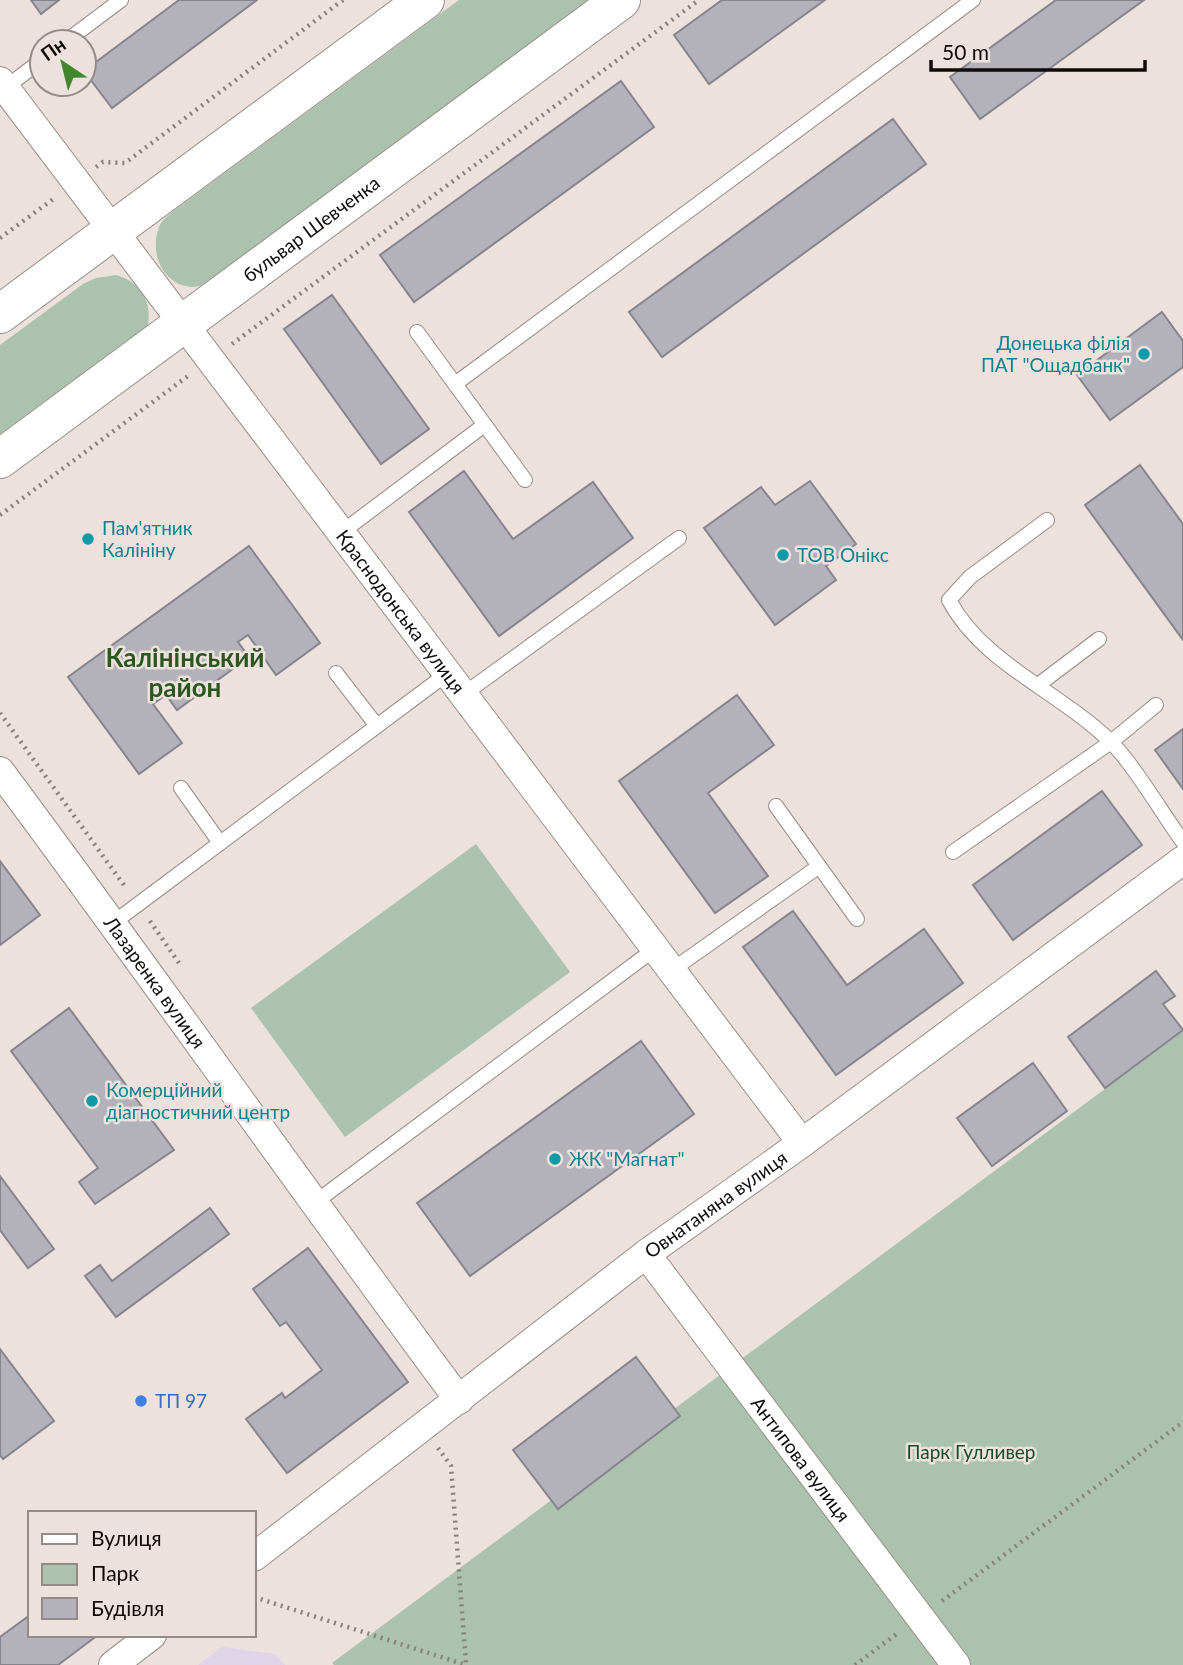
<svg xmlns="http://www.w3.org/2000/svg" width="1183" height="1665" viewBox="0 0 1183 1665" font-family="Lato,sans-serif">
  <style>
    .industrial { fill: #dfd5e9 }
    .green { fill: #abc2af }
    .building { fill: #b3b1ba; stroke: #86848d; stroke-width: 2 }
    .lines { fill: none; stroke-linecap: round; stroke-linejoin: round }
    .lane-casing { stroke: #978d89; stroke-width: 16 }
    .street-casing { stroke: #978d89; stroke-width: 30 }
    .secondary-casing { stroke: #978d89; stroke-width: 40 }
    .path { stroke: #88807d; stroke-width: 4.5; stroke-dasharray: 2 5; stroke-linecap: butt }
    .lane { stroke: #fff; stroke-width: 14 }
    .street { stroke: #fff; stroke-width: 28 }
    .secondary { stroke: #fff; stroke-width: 38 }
    .culture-dot { fill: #0f9aa8; stroke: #ece1dc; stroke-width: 2.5 }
    .shop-dot { fill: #3f7fe0; stroke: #ece1dc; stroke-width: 2.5 }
    .labels { text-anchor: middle; stroke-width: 5; stroke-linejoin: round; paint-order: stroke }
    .street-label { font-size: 19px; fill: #0f0b0a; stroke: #ece1dc }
    .culture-label { font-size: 19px; fill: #0d838f; stroke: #ece1dc; text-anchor: start }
    .shop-label { font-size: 19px; fill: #366cbe; stroke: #ece1dc; text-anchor: start }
    .park-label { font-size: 19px; fill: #194b28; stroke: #ece1dc }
    .district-label { font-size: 26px; font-weight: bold; fill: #2b571e; stroke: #ece1dc }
  </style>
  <rect width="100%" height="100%" fill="#ece1dc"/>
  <polygon class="industrial" points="222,1647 275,1654 285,1665 198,1665"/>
  <g class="green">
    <path d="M459,0H598L218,279C210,282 200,287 192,287C162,285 148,251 160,225C163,219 170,214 175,210Z"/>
    <path d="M116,275C143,283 153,304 147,330L0,441V345L83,284L96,278Z"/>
    <polygon points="476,844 570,972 345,1137 251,1008"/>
    <polygon points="1183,1031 1183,1665 334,1665 332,1663"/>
  </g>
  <g class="building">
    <polygon points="31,0 59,0 41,14"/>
    <polygon points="179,0 257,0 112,108 84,71"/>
    <polygon points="722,0 825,0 709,84 674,35"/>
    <polygon points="1056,0 1144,0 980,119 950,77"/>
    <polygon points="621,81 654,127 414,302 380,255"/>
    <polygon points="893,119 926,164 662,357 629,312"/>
    <polygon points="332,295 429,429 381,464 284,329"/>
    <polygon points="1162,312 1183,341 1183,367 1110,420 1077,375"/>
    <polygon points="1140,465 1183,524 1183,640 1085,505"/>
    <polygon points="464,471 513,539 593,482 633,538 499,636 409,512"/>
    <polygon points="810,481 856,544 826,566 836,580 775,625 704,528 761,487 775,505"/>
    <polygon points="249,546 320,643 276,675 248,635 238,642 249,657 177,710 166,695 153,704 182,743 139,774 68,677"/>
    <polygon points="737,695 774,745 708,793 768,876 715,913 619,781"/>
    <polygon points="1183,729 1183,789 1155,750"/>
    <polygon points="1102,791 1142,845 1013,940 973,885"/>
    <polygon points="0,861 40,915 0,945"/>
    <polygon points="793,911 847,985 924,929 963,983 836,1075 743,947"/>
    <polygon points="1156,971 1175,996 1163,1004 1183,1030 1105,1088 1068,1037"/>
    <polygon points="69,1008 174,1150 95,1204 79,1182 98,1168 11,1051"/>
    <polygon points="641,1041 694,1114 470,1276 417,1203"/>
    <polygon points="1033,1063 1067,1111 992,1166 957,1118"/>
    <polygon points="0,1176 54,1249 28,1268 0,1230"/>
    <polygon points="210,1208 229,1234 116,1317 85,1276 100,1265 112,1281"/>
    <polygon points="308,1248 408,1382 287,1473 246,1419 282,1393 285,1398 322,1370 286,1322 280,1326 253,1289"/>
    <polygon points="0,1349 54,1421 3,1459 0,1455"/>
    <polygon points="636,1357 680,1416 558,1509 513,1450"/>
    <polygon points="30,1615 30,1635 98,1635 58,1665 0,1665 0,1637"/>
  </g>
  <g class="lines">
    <defs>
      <g id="lane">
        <polyline points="65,42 121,0"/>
        <polyline points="5,88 42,60"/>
        <polyline points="417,332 525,480"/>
        <polyline points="455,384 973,0"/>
        <path d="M1047,520L970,577L949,600C982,663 1060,692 1110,741C1134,765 1162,813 1183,842"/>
        <polyline points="342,532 483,426"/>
        <polyline points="336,673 377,726"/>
        <polyline points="1038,685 1099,639"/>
        <polyline points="464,694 679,538"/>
        <polyline points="181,788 220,843"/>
        <polyline points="776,806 857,919"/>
        <polyline points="953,852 1111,742 1156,705"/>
        <polyline points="113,923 448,673"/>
        <polyline points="672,970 818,867"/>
        <polyline points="313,1204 656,948"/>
      </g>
      <g id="street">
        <path id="s1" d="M0,81L802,1143"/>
        <path id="s2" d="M0,771C155,979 304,1192 459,1400"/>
        <path id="s3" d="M646,1254L956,1665"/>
        <path id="s4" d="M254,1557L646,1254L802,1143L1183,860"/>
        <polyline points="113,1665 152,1635"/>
      </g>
      <g id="secondary">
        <polyline points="0,314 425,0"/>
        <path id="s5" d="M0,459L621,0"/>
      </g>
    </defs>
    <use href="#lane" class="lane-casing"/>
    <use href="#street" class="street-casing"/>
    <use href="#secondary" class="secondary-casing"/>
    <g class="path">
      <polyline points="96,167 103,162 125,163 343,0"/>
      <polyline points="0,238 56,197"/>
      <polyline points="232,344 699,0"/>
      <polyline points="0,515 188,376"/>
      <polyline points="0,713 126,888"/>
      <polyline points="150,921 181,966"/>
      <polyline points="438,1448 451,1466 466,1664"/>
      <polyline points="254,1597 466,1665"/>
      <polyline points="942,1601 1183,1422"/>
      <polyline points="855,1665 898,1633"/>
    </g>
    <use href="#lane" class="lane"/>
    <use href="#street" class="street"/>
    <use href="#secondary" class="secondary"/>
  </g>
  <g class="culture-dot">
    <circle cx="1144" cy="354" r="7"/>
    <circle cx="88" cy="539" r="7"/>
    <circle cx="783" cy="555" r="7"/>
    <circle cx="92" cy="1101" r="7"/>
    <circle cx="555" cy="1159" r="7"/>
  </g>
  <circle class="shop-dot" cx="141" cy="1401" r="7"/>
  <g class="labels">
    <g class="street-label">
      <text dy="7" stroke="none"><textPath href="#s5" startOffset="387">бульвар Шевченка</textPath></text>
      <text dy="7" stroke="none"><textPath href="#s1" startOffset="665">Краснодонська вулиця</textPath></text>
      <text dy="7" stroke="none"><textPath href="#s2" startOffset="262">Лазаренка вулиця</textPath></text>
      <text dy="7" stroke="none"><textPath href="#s4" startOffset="581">Овнатаняна вулиця</textPath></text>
      <text dy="7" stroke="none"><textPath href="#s3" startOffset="257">Антипова вулиця</textPath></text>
    </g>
    <g class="culture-label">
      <text x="1130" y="350" text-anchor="end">Донецька філія<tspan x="1130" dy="22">ПАТ "Ощадбанк"</tspan></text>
      <text x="102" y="535">Пам'ятник<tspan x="102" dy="22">Калініну</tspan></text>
      <text x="797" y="562">ТОВ Онікс</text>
      <text x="106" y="1097">Комерційний<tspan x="106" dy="22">діагностичний центр</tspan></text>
      <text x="569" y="1166">ЖК "Магнат"</text>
    </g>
    <g class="shop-label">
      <text x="155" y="1408">ТП 97</text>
    </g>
    <g class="park-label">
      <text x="971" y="1459">Парк Гулливер</text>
    </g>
    <g class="district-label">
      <text x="185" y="667">Калінінський<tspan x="185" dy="30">район</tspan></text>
    </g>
  </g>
  <rect x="28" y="1511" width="228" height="126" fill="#ece1dc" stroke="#948b88" stroke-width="2"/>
  <rect x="42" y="1534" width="35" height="10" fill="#ffffff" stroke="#948b88" stroke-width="2"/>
  <text x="91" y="1546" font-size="21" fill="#0f0b0a">Вулиця</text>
  <rect x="42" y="1564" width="35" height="21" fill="#abc2af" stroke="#948b88" stroke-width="2"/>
  <text x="91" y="1581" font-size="21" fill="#0f0b0a">Парк</text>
  <rect x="42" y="1598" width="35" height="21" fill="#b3b1ba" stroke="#948b88" stroke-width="2"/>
  <text x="91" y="1616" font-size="21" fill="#0f0b0a">Будівля</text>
  <g transform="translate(63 63) rotate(325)"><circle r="33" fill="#ece1dc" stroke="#948b88" stroke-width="2"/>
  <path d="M0-5L12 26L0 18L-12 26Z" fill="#41872d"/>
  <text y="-10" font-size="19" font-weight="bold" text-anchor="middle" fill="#0f0b0a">Пн</text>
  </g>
  <path d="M931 60v10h214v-10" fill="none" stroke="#0f0b0a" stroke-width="3.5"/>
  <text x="942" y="60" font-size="21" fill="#0f0b0a" stroke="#ece1dc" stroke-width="5" paint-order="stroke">50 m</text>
</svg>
